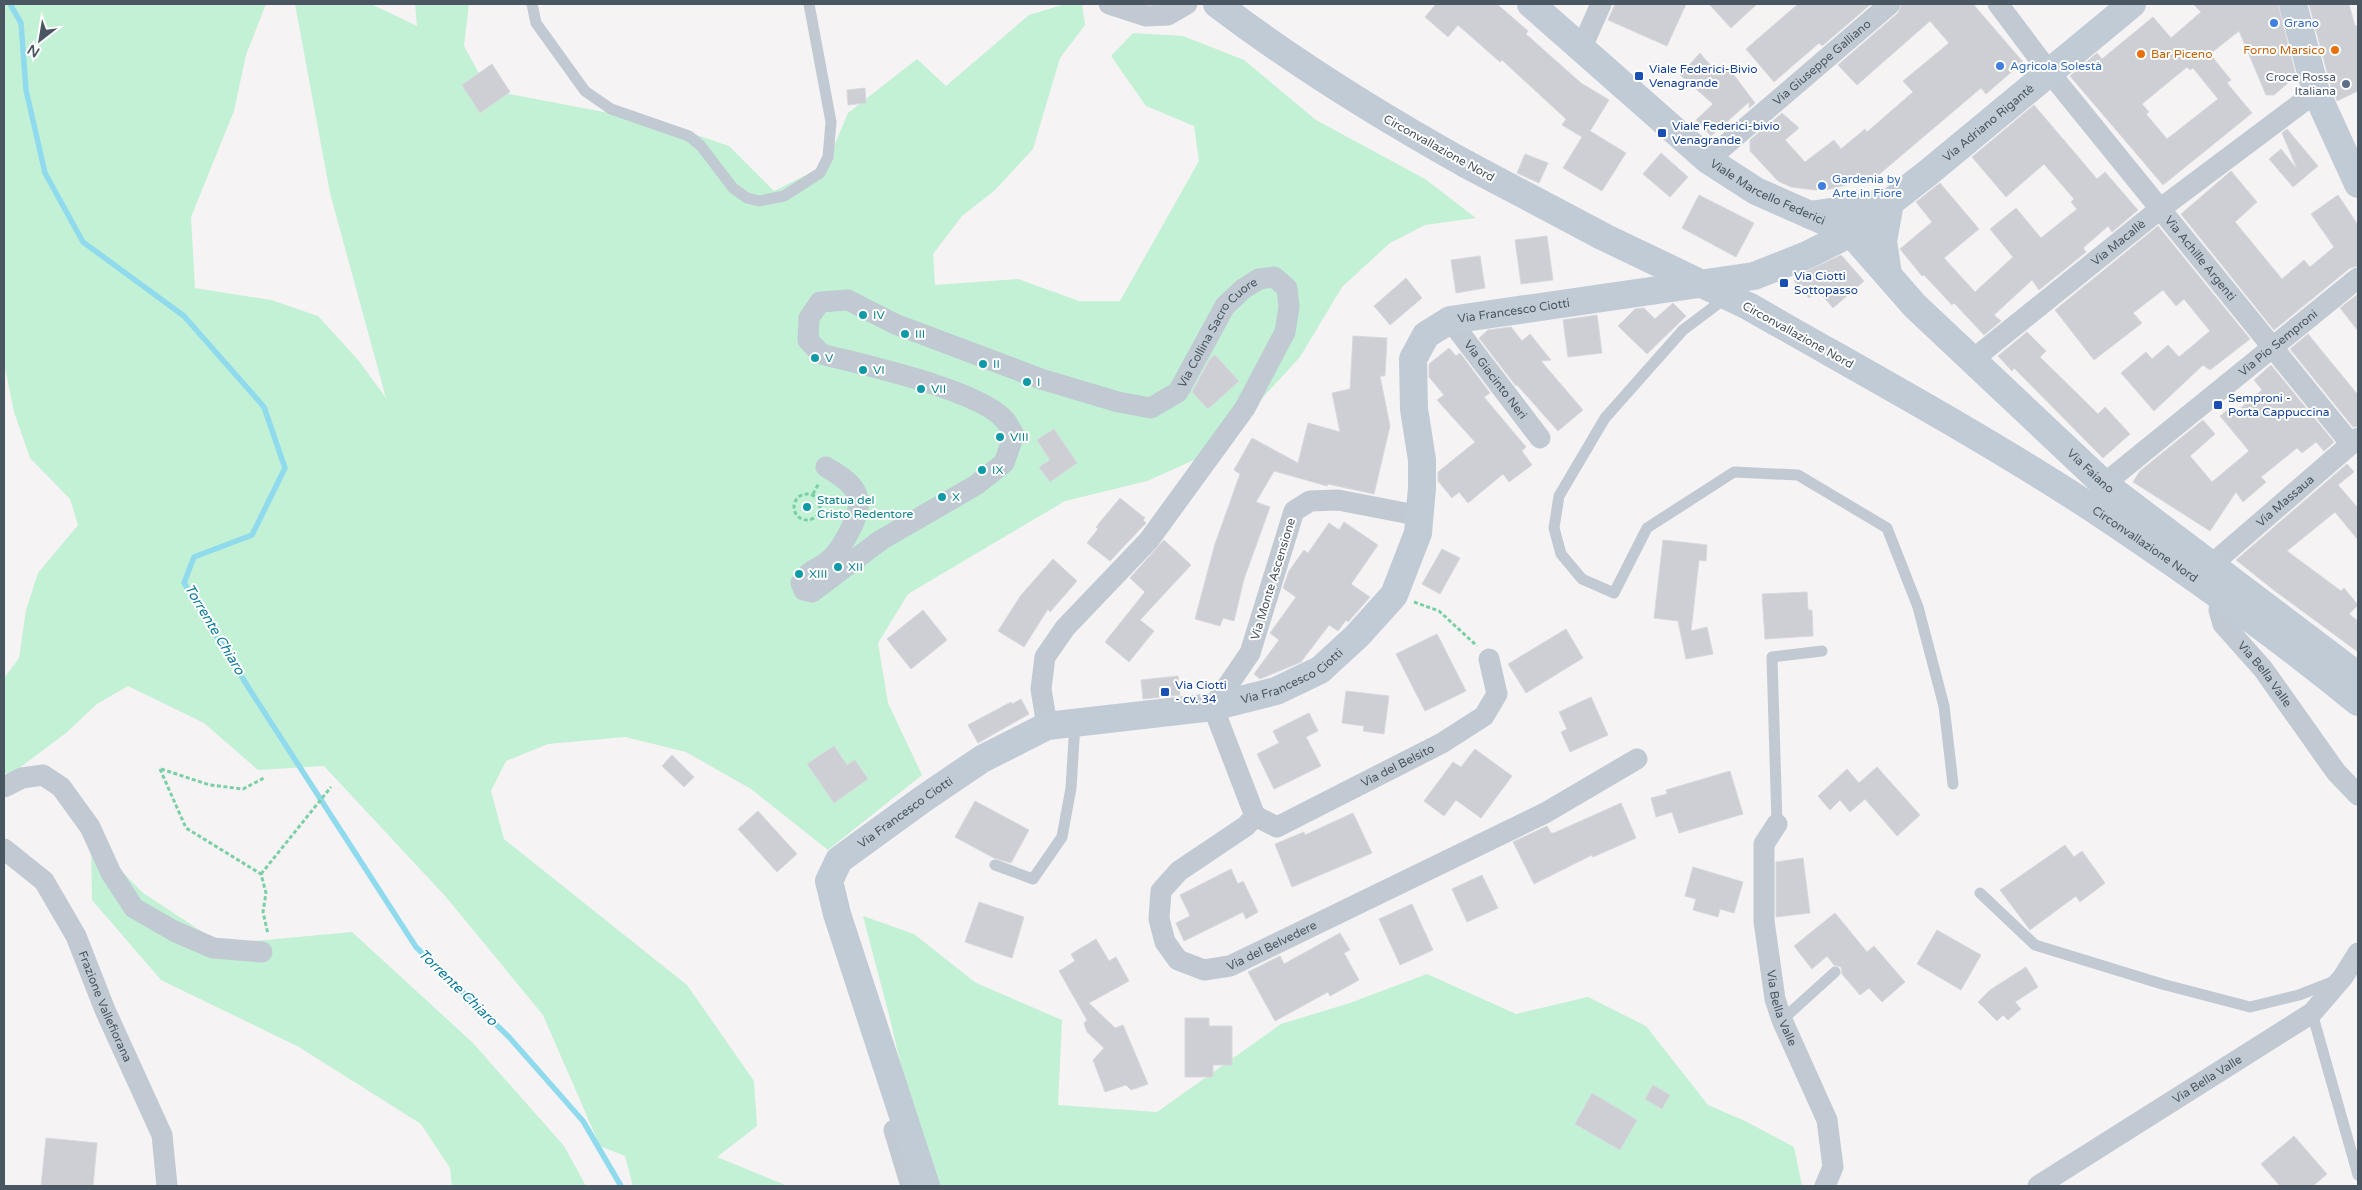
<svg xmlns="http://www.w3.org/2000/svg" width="2362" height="1190" viewBox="0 0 2362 1190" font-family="'Varela Round',sans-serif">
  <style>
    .green { fill: #c3f1d5 }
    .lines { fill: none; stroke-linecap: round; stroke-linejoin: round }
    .stream { stroke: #90daee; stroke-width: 5.5 }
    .building { fill: #cdcfd5; stroke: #d7d9de; fill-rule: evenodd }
    .path { stroke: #7ad0a6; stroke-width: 3; stroke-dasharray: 4 2.5; stroke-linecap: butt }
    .lane { stroke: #c1cad2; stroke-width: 11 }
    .street { stroke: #c1cad2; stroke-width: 21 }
    .secondary { stroke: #c1cbd6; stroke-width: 28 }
    .secondary-bridge { stroke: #c1cbd6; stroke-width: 28 }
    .shop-dot { fill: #3f7fe0; stroke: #fff; stroke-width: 2 }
    .food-dot { fill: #e8710a; stroke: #fff; stroke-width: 2 }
    .transit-dot { fill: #1a4fb4; stroke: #fff; stroke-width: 2 }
    .service-dot { fill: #5c6f8a; stroke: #fff; stroke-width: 2 }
    .culture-dot { fill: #0f9aa8; stroke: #fff; stroke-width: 2 }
    .labels { text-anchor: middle; stroke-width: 4; stroke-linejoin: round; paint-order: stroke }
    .shop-label { font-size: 12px; fill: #366cbe; stroke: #fff; text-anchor: start }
    .food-label { font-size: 12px; fill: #c56008; stroke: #fff; text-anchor: end }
    .street-label { font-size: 12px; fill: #4a5661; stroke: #fff }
    .transit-label { font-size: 12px; fill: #164399; stroke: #fff; text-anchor: start }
    .service-label { font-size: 12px; fill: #4e5e75; stroke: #fff; text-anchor: end }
    .culture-label { font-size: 12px; fill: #0d838f; stroke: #fff; text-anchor: start }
    .water-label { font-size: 14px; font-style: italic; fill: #0c7c9b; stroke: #fff }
  </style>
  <rect width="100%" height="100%" fill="#f5f3f3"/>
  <g class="green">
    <polygon points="4,4 266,4 246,55 234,111 191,217 195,288 271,300 318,316 359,361 386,398 330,193 295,4 371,4 417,26 415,4 469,4 464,46 488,90 662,123 729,146 774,191 826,165 848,113 917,59 946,86 1029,15 1065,4 1082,4 1085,25 1060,58 1033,149 995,190 962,216 933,254 935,285 1018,279 1079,301 1120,301 1199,161 1194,126 1146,106 1111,56 1133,33 1183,36 1244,60 1316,120 1425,179 1476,218 1425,225 1390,243 1342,287 1300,357 1214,451 1147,481 1065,501 908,594 878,643 888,703 922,775 828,850 751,789 686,752 625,737 548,744 506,761 491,791 504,839 687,985 754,1081 757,1126 717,1157 788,1186 633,1186 625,1156 600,1146 543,1015 446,897 324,766 258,770 204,723 128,686 97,704 66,733 10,775 4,772 4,678 19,658 26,610 38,573 78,525 70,499 30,458 14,412 5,368"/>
    <polygon points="91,840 143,893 221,944 352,932 473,1043 564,1146 586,1186 452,1186 450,1168 421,1124 299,1047 161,980 92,900"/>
    <polygon points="863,916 914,934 976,983 1062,1020 1058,1105 1157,1112 1281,1024 1350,1003 1427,974 1516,1014 1588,997 1646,1026 1708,1105 1745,1121 1794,1147 1802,1186 929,1186 890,1019"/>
  </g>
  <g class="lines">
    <polyline class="stream" points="10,4 21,23 26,90 45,173 83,242 184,316 264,407 285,468 252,535 194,557 184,583 250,690 416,947 509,1037 583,1121 621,1186"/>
  </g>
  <g class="building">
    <polygon points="1436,4 1497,4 1528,31 1526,34 1555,60 1581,83 1609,100 1590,131 1626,153 1602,191 1563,168 1582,137 1562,125 1566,119 1502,60 1500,62 1458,25 1448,37 1425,17"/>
    <polygon points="1615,4 1686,4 1667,46 1608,20"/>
    <polygon points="1709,4 1757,4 1731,28"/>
    <polygon points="1798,4 1871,4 1822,46 1819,43 1774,82 1746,49"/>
    <polygon points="1902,4 1973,4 2023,62 1986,94 1981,88 1876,177 1831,189 1815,190 1791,187 1778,181 1750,151 1750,140 1782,113 1799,128 1785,140 1805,162 1834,140 1841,149 1865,129 1867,132 1913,92 1903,81 1949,43 1930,21 1857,85 1838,65 1898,13"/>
    <path d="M2193,4H2278L2296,76L2274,95H2266L2239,31L2210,54L2231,80L2227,83L2252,113L2163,185L2070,76L2097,53L2102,59L2153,17L2171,38L2201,12ZM2187,67L2190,70L2193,68L2218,99L2167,139L2146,114L2149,112L2142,104Z"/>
    <polygon points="2309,4 2349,4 2355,26 2358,25 2358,91 2337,101 2331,87"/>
    <polygon points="1700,53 1717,73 1725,66 1731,71 1755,103 1749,108 1749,102 1711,136 1696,120 1713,104 1680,75"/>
    <polygon points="492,64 510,92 480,113 462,85"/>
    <polygon points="865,88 866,103 848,105 847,90"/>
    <polygon points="2034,105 2097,179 2105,172 2138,210 2112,232 2108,226 2083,248 2086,252 2039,290 2032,280 1994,315 2001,321 1984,335 1954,303 1952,305 1924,275 1922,276 1900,249 1932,222 1916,202 1940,183 1979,229 1944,258 1975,292 2013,257 1990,229 2016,208 2041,238 2077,209 2071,202 2074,199 2044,164 2006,197 1972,157"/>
    <polygon points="2287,129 2318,166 2293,187 2269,159 2281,149 2297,169 2282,133"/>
    <polygon points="1661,153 1688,177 1670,197 1643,174"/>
    <polygon points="1525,154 1548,163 1539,183 1517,173"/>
    <polygon points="2231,171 2257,202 2235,222 2282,279 2304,260 2310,267 2334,247 2311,214 2338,195 2358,225 2358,266 2350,268 2274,330 2181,214"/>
    <polygon points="1699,195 1754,223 1736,257 1682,228"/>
    <polygon points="2158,226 2250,339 2210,370 2203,365 2154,411 2121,373 2146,352 2152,359 2168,345 2179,357 2210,331 2184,299 2176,306 2163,290 2133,313 2142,323 2094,360 2055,310"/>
    <polygon points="1547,236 1553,280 1521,284 1515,240"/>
    <polygon points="1841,255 1864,281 1833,308 1818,290 1809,298 1794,281 1803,273"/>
    <polygon points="1480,256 1485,288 1456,293 1451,260"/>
    <polygon points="1406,278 1422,298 1390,325 1374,306"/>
    <polygon points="2358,294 2358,331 2340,308"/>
    <polygon points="1673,303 1686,316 1647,354 1618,326 1635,309 1644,308 1655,319"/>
    <polygon points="1597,315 1602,353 1568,357 1563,320"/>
    <polygon points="1511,327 1522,341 1530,334 1551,360 1541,361 1583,410 1558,431 1517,385 1516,386 1479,338 1488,330"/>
    <polygon points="2027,332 2046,351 2040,357 2098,414 2105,407 2130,434 2103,458 2014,368 2012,371 1998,356"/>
    <polygon points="2308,334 2358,395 2358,426 2353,427 2290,349"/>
    <polygon points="1353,336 1387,338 1385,376 1380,376 1390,426 1374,494 1328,484 1327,486 1274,471 1256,502 1270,507 1244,579 1234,621 1223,618 1220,626 1195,619 1215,544 1240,474 1234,470 1252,438 1298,463 1308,423 1340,432 1332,393 1350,389"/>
    <polygon points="1449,348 1456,356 1460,353 1490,393 1484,397 1526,447 1522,451 1532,465 1509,482 1503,474 1468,503 1459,492 1452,498 1438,481 1438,472 1475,442 1437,400 1444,395 1429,377 1429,364"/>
    <polygon points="1215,355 1239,381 1208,409 1192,392 1210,359"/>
    <polygon points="2271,365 2334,442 2324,451 2316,442 2302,453 2297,448 2261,477 2266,482 2243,502 2236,492 2210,531 2133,482 2140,471 2203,420 2215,434 2190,456 2212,482 2249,451 2220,416 2233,406 2237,411 2262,390 2254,380"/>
    <polygon points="1054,429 1077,463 1050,482 1039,467 1050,460 1037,440"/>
    <polygon points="2347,464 2354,472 2338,485 2358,508 2358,540 2335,512 2287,551 2341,591 2344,588 2358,605 2349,614 2358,621 2358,652 2275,591 2236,560"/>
    <polygon points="1120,498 1145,518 1143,520 1146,523 1110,561 1087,543 1098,529 1096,527"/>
    <polygon points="1344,522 1378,545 1351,584 1370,597 1348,622 1346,620 1338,631 1329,625 1301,662 1260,679 1254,674 1279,640 1270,633 1296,597 1283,588 1289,571 1304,550 1308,553 1329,523 1339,530"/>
    <polygon points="1164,540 1191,565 1140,620 1154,631 1129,662 1105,642 1145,592 1130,578"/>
    <polygon points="1663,540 1707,545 1706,561 1699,560 1691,631 1707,627 1713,654 1686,659 1678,621 1654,618"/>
    <polygon points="1442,549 1460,558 1440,594 1422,584"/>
    <polygon points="1053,559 1077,581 1050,612 1048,609 1024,647 998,631 1021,595"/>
    <polygon points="1807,592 1808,610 1812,610 1813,636 1765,639 1762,594"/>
    <polygon points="923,610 947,640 911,669 887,639"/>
    <polygon points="1566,629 1583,658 1526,693 1508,664"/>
    <polygon points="1437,634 1466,691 1425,711 1396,654"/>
    <polygon points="1178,676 1180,695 1143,699 1141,680"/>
    <polygon points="1346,691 1389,696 1384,734 1363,731 1364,726 1342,723"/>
    <polygon points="1591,697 1608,735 1570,752 1561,732 1567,729 1559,712"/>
    <polygon points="1021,699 1029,714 978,743 968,725 1011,702 1012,704"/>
    <polygon points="1309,713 1318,731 1306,737 1321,766 1274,789 1257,754 1279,743 1273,731"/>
    <polygon points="834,746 847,765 855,760 868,779 834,803 807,764"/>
    <polygon points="1475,749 1512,776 1481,818 1456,800 1444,816 1424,801 1453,762 1461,767"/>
    <polygon points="672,755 694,777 684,787 662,766"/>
    <polygon points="1877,767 1920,815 1897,836 1865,799 1850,812 1840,800 1830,810 1818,796 1847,769 1859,783"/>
    <polygon points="1730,771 1743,814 1679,833 1672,812 1656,817 1651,798 1667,794 1666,790"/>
    <polygon points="975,801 1029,830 1011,863 994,858 955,837"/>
    <polygon points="1621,803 1636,838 1593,857 1592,855 1534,884 1513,842 1547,826 1551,833 1554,833"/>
    <polygon points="758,811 797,854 777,872 738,829"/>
    <polygon points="1353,813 1372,853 1292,887 1275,844 1304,832 1305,835"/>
    <polygon points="2065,845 2074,857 2082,851 2105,883 2080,902 2076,896 2030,930 2000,890"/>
    <polygon points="1803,858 1810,913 1776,917 1776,862"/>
    <polygon points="1693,867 1743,882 1734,913 1720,909 1718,917 1693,910 1696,899 1685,896"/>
    <polygon points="1231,869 1238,884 1243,881 1258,912 1246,919 1243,912 1184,941 1176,923 1190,916 1180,895"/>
    <polygon points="1482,875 1498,908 1467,922 1452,889"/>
    <polygon points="979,902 1024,917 1012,958 965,942"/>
    <polygon points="1412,904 1433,950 1400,965 1379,919"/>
    <polygon points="1835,913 1867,952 1874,946 1905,982 1882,1002 1869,988 1860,995 1842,974 1841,967 1834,965 1827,956 1812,969 1794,946"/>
    <polygon points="1937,930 1981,955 1961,990 1917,964"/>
    <polygon points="1340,933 1350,950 1344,953 1359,980 1330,996 1328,992 1275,1021 1248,972 1280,956 1284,964"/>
    <polygon points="1096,939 1109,961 1116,957 1129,981 1089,1003 1115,1028 1123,1025 1148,1084 1131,1090 1126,1085 1105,1092 1093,1060 1104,1048 1087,1032 1084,1023 1087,1020 1059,971 1075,961 1071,954"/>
    <polygon points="2026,967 2038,987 2015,1002 2021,1009 2008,1020 2003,1015 1997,1021 1978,1002 1990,990"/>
    <polygon points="1185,1018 1209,1018 1209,1026 1232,1026 1232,1065 1213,1065 1213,1077 1185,1077"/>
    <polygon points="1653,1085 1670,1095 1662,1109 1645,1099"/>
    <polygon points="1592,1093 1637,1120 1620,1150 1575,1124"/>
    <polygon points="2294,1136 2327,1174 2313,1186 2280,1186 2261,1164"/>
    <polygon points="46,1138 97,1143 93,1186 41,1186"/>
  </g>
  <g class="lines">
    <g class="path">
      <circle cx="807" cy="507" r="13"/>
      <polyline points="813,494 819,483"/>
      <polyline points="1414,602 1439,611 1477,646"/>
      <polyline points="160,769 186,828 261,874 266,893 263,912 268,934"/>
      <polyline points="161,769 210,785 243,789 264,778"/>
      <polyline points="261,874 331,787"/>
    </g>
    <g class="lane">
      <polyline points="532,4 536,23 585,91 611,109 689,136 701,146 733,188 747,198 759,201 784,196 820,173 828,157 831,122 809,4"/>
      <polyline points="1727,297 1683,330 1605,418 1559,496 1554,528 1561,554 1582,579 1614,593 1647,528 1734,472 1798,475 1887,528 1918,607 1944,706 1953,784"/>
      <polyline points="1777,824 1772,657 1822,651"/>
      <polyline points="995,865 1033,879 1062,837 1071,788 1075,723"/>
      <polyline points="1980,893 2035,945 2162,984 2250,1007 2299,995 2335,981"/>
      <polyline points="2312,1013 2358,1175"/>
      <polyline points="1782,1020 1835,972"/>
    </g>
    <g class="street">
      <polyline points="1109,4 1146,16 1168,15 1187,4"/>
      <path id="s1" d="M1998,4L2050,73L2351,444"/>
      <polyline points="1581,49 1601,4"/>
      <path id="s2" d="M1708,160L1890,4"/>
      <path id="s3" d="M1450,320L1540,438"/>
      <path id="s4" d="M1971,361L2160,209L2316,92"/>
      <path id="s5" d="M826,467C859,486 868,499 848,534C843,544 836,555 827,562C817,570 807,571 801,583L804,590L812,592L881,540L976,485L1004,463L1014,435C1011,430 1008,423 1004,419C976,389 864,365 821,354L808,340L809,318L820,302L848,300L895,324L1041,379L1118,402L1151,408L1178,392L1225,306L1243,289L1259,279L1274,277L1287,288L1289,307L1285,332L1245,408L1149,540L1065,628L1045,657L1041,689L1047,726"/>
      <path id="s6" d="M2104,484L2358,278"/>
      <path id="s7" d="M1421,516L1338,500L1310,501L1294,511L1250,653L1213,707L1255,816L1246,826L1179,871L1161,891L1159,919L1165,942L1178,960L1204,970L1230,966L1545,813L1637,759"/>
      <path id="s8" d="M2211,565L2358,438"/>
      <path id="s9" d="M2221,598L2219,610L2223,624L2263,669L2336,772L2358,795"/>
      <polyline points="4,787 22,778 43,775 61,787 90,827 111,873 134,908 174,931 213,948 262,952"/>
      <path id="s10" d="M1255,816L1277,827L1442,743L1484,716L1497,694L1489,659"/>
      <path id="s11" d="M1777,824L1764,844V921L1775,999L1782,1020L1827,1120L1833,1167L1825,1186"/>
      <path id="s12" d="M4,849L44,881L76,936L105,1010L162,1135L167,1186"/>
      <polyline points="894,1130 911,1186"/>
      <path id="s13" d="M2038,1186L2312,1013L2343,977L2358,953"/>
    </g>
    <g class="secondary">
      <path d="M1217,4C1296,64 1380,116 1466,164"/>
      <path id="s14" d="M1531,4L1708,160L1756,191L1851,233L1915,306L2104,484L2358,676"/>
      <polyline points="2293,4 2316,92 2358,184"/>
      <polyline points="1810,215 1890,203"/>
      <polyline points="1888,274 1883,241 1890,203"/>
      <path id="s15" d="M1750,307C1865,373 1982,436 2092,508C2184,569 2274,633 2358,702"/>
      <path id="s16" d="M926,1186L837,914L829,881L839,860L923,799L982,759L1047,726L1213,707L1276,691L1320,670L1357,636L1394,595L1418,533L1422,488V460L1414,409L1413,359L1426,335L1450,320L1754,276L1807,255L1851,233L1929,172L2132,4"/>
    </g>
    <polyline class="secondary-bridge" points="1466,164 1604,237 1750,307"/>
  </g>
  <g class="shop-dot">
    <circle cx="2274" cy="23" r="5"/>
    <circle cx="2000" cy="66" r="5"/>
    <circle cx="1822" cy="186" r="5"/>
  </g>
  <g class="food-dot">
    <circle cx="2335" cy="50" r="5"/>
    <circle cx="2141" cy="54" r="5"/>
  </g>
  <g class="transit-dot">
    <rect x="1634" y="71" width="10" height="10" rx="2.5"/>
    <rect x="1657" y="128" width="10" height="10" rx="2.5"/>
    <rect x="1779" y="278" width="10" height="10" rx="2.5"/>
    <rect x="2213" y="400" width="10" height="10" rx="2.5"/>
    <rect x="1160" y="687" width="10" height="10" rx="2.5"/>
  </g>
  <circle class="service-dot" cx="2346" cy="84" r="5"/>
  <g class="culture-dot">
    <circle cx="863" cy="315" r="5"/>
    <circle cx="905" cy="334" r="5"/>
    <circle cx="815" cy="358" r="5"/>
    <circle cx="983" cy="364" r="5"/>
    <circle cx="863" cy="370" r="5"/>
    <circle cx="1027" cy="382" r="5"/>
    <circle cx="921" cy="389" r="5"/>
    <circle cx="1000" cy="437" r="5"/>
    <circle cx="982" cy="470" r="5"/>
    <circle cx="942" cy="497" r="5"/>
    <circle cx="807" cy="507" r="5"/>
    <circle cx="838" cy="567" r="5"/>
    <circle cx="799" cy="574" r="5"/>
  </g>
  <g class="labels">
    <g class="shop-label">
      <text x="2284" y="27">Grano</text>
      <text x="2010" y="70">Agricola Solestà</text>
      <text x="1832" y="183">Gardenia by<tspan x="1832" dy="14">Arte in Fiore</tspan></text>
    </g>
    <g class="food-label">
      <text x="2325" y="54">Forno Marsico</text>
      <text x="2151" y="58" text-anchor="start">Bar Piceno</text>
    </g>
    <g class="street-label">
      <text dy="4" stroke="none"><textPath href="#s2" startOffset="150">Via Giuseppe Galliano</textPath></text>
      <text dy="4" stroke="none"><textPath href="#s16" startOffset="1864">Via Adriano Rigantè</textPath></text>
      <text transform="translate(1439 148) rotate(29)" y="4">Circonvallazione Nord</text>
      <text dy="4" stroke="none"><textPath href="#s14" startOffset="304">Viale Marcello Federici</textPath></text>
      <text dy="4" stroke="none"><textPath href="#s4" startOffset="189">Via Macallè</textPath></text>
      <text dy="4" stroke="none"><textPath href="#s1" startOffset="325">Via Achille Argenti</textPath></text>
      <text dy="4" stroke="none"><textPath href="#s16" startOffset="1339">Via Francesco Ciotti</textPath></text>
      <text dy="4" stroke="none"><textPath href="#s5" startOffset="1160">Via Collina Sacro Cuore</textPath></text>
      <text transform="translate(1798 335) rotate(29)" y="4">Circonvallazione Nord</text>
      <text dy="4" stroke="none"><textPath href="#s6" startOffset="224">Via Pio Semproni</textPath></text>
      <text dy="4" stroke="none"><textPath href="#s3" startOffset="75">Via Giacinto Neri</textPath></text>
      <text dy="4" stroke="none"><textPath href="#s14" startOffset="735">Via Faiano</textPath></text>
      <text dy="4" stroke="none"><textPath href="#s8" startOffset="98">Via Massaua</textPath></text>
      <text dy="4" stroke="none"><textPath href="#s15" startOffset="461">Circonvallazione Nord</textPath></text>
      <text transform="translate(1273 579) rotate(-73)" y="4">Via Monte Ascensione</text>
      <text dy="4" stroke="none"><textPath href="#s16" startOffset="844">Via Francesco Ciotti</textPath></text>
      <text dy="4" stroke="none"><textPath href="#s9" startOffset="92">Via Bella Valle</textPath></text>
      <text dy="4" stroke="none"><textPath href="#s10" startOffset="160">Via del Belsito</textPath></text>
      <text dy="4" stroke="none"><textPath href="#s16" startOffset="425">Via Francesco Ciotti</textPath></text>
      <text dy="4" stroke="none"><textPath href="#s7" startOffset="758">Via del Belvedere</textPath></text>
      <text dy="4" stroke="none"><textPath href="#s12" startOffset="191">Frazione Vallefiorana</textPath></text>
      <text dy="4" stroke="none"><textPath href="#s11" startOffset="190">Via Bella Valle</textPath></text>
      <text dy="4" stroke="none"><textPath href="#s13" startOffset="200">Via Bella Valle</textPath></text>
    </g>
    <g class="transit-label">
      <text x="1649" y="73">Viale Federici-Bivio<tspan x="1649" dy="14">Venagrande</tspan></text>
      <text x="1672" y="130">Viale Federici-bivio<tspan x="1672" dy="14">Venagrande</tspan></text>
      <text x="1794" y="280">Via Ciotti<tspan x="1794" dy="14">Sottopasso</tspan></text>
      <text x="2228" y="402">Semproni -<tspan x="2228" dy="14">Porta Cappuccina</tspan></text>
      <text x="1175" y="689">Via Ciotti<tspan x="1175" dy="14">- cv. 34</tspan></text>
    </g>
    <g class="service-label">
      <text x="2336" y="81">Croce Rossa<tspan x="2336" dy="14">Italiana</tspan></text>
    </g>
    <g class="culture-label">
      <text x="873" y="319">IV</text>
      <text x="915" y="338">III</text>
      <text x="825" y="362">V</text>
      <text x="993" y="368">II</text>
      <text x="873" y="374">VI</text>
      <text x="1037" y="386">I</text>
      <text x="931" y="393">VII</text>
      <text x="1010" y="441">VIII</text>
      <text x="992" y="474">IX</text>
      <text x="952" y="501">X</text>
      <text x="817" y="504">Statua del<tspan x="817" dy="14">Cristo Redentore</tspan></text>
      <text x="848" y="571">XII</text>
      <text x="809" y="578">XIII</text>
    </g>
    <g class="water-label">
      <text transform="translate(215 629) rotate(59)" y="5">Torrente Chiaro</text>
      <text transform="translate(458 987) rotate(44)" y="5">Torrente Chiaro</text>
    </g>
  </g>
  <rect width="2362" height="1190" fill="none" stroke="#4a5661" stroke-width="10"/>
  <g transform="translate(40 40) rotate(211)" stroke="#ffffff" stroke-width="4" paint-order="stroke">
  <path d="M0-4L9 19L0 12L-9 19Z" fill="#4a5661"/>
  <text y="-8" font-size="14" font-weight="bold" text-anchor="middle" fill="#4a5661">N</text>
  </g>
</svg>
